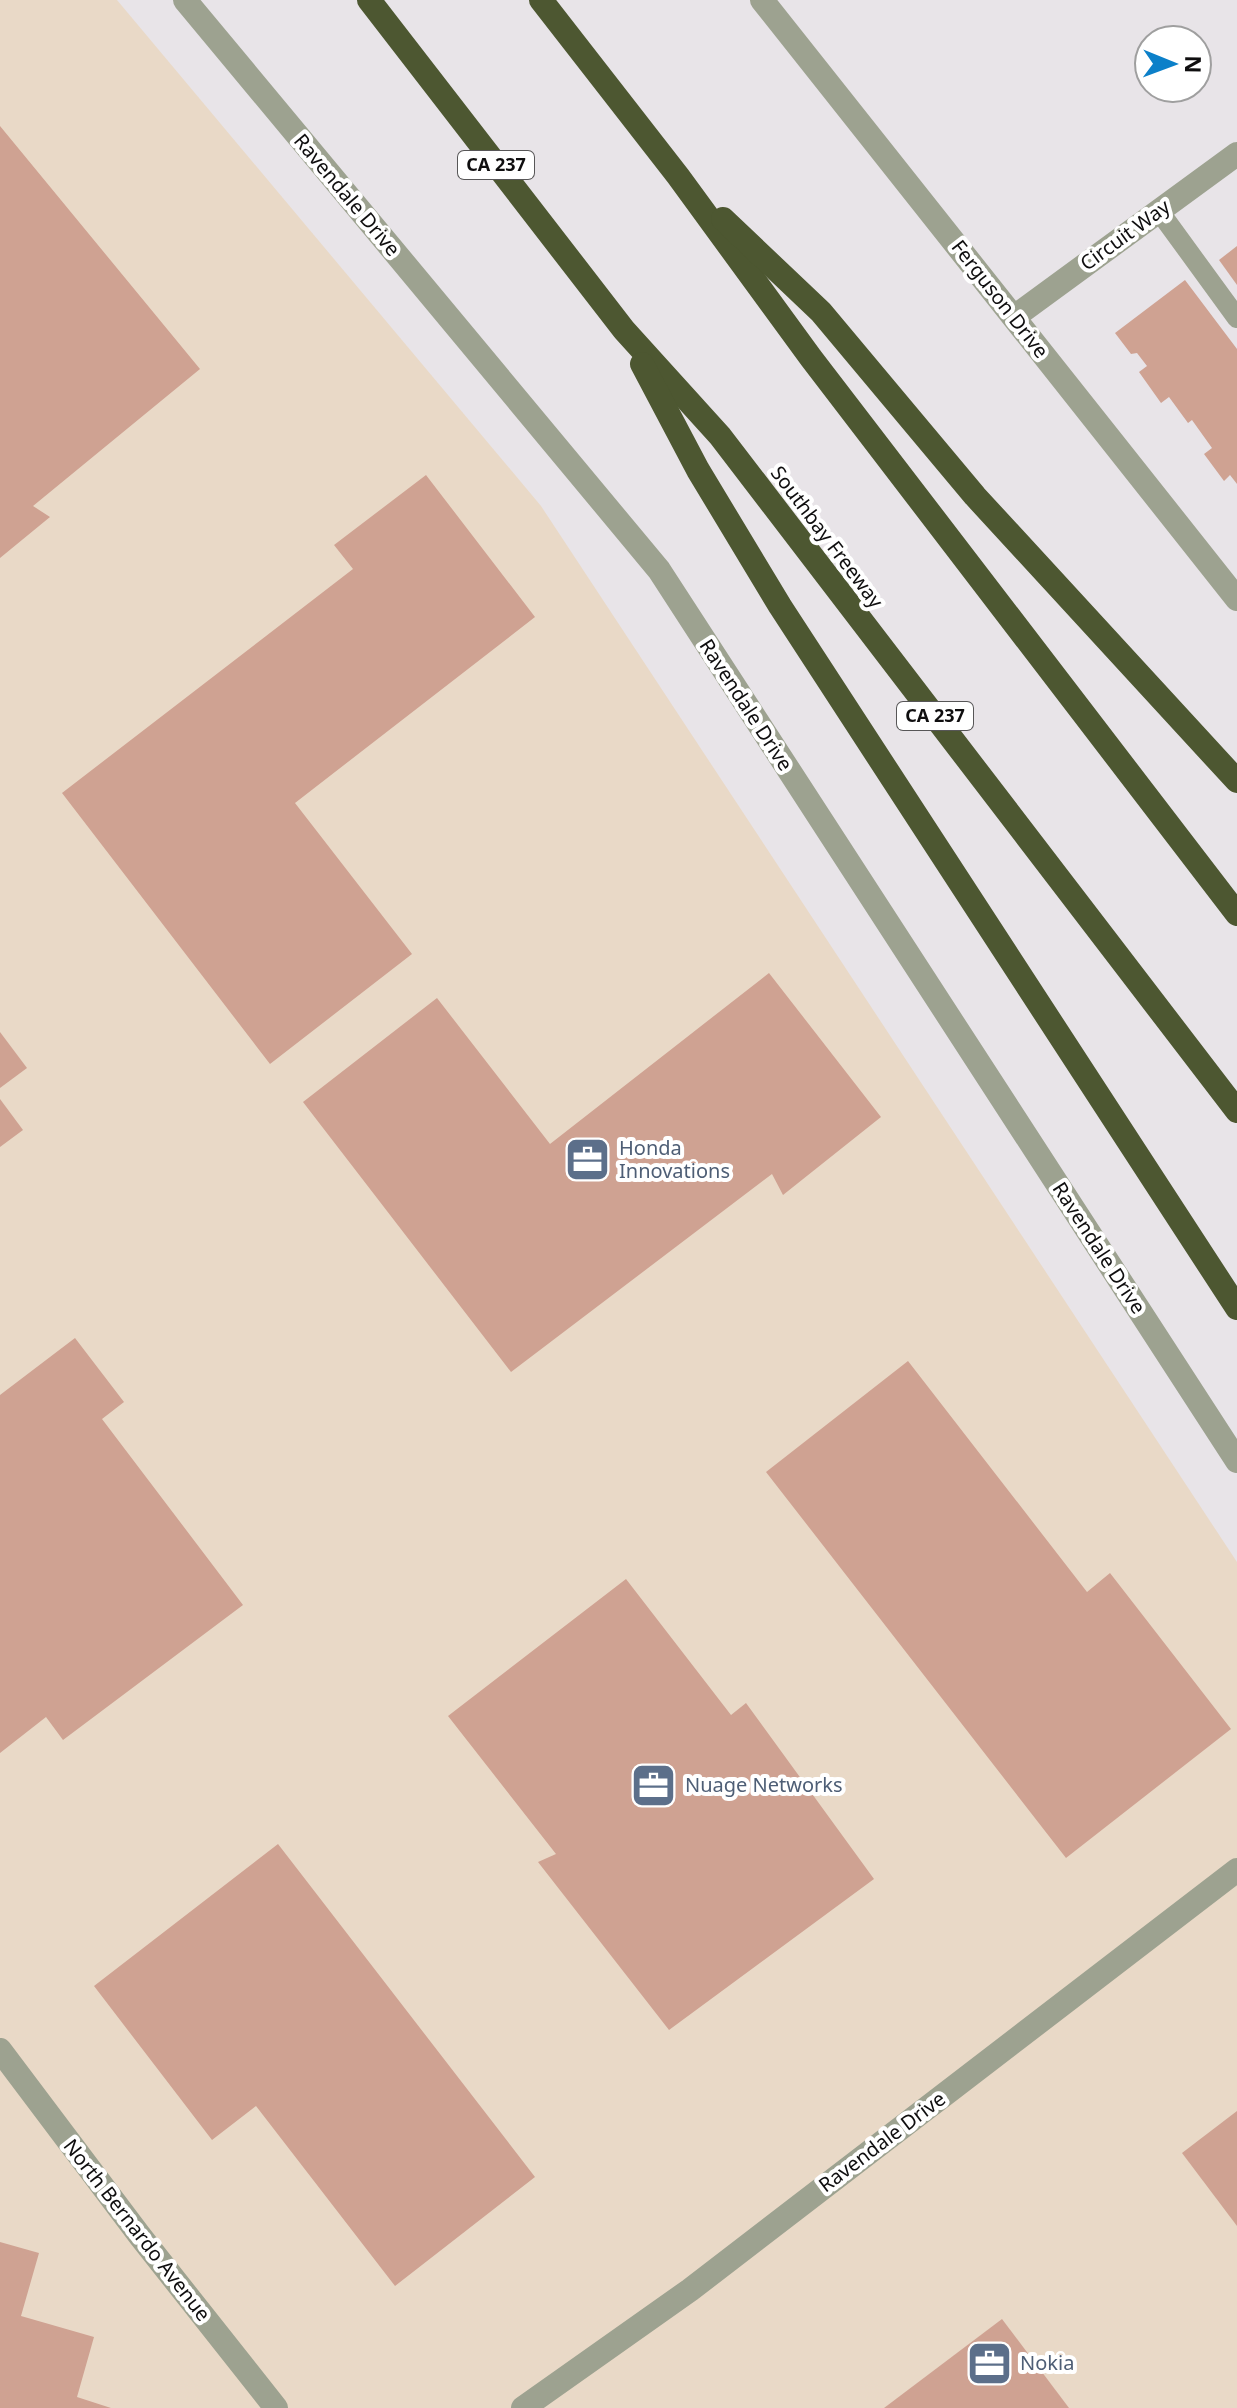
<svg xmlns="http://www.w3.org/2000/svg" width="1237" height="2408" viewBox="0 0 1237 2408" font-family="'Noto Sans',sans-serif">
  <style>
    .commercial { fill: #e9d9c7 }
    .building { fill: #cfa292 }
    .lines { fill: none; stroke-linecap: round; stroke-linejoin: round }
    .service { stroke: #9da290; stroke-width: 20 }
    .minor { stroke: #9da290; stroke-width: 24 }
    .tertiary { stroke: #9da290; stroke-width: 24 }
    .motorway { stroke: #4d5731; stroke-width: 24 }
    .labels { text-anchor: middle; stroke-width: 8; stroke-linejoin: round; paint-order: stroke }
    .shield { fill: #fff; stroke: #575657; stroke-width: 2 }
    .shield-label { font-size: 18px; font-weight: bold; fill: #0f0e0f }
    .street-label { font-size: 20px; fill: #0f0e0f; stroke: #fff }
    .service-label { font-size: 20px; fill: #4e5e75; stroke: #fff; text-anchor: start }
  </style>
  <rect width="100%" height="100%" fill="#e8e4e8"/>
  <polygon class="commercial" points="0,0 117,0 541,506 1237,1562 1237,2408 0,2408"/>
  <g class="building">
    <polygon points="0,126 200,369 33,506 50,517 0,558"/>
    <polygon points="1237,246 1237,285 1219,260"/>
    <polygon points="1185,280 1237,349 1237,484 1230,475 1224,481 1204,454 1212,448 1192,420 1188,423 1169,397 1161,403 1139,372 1147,366 1137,353 1131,354 1115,333"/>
    <polygon points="426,475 535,617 295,803 412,954 270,1064 62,793 353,569 334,545"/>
    <polygon points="769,973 881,1117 783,1195 772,1174 511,1372 303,1102 437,998 550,1144"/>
    <polygon points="0,1032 27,1068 0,1088"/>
    <polygon points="0,1099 23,1130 0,1147"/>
    <polygon points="75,1338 124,1402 102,1419 243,1605 63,1740 46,1717 0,1753 0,1395"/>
    <polygon points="908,1361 1087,1592 1110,1573 1231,1729 1066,1858 766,1472"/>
    <polygon points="626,1579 731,1715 746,1703 874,1879 669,2030 538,1862 556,1854 448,1716"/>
    <polygon points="278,1844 535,2177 395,2286 256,2106 212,2140 94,1986"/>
    <polygon points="1237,2111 1237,2226 1182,2153"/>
    <polygon points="0,2242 39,2253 21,2316 94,2337 77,2397 111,2408 0,2408"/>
    <polygon points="1002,2319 1069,2408 884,2408"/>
  </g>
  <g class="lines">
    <polyline class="service" points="1159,211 1237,318"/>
    <g class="minor">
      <polyline points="185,0 659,570 1237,1461"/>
      <polyline points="1014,317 1237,154"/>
      <polyline points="0,2050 140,2236 276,2408"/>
      <polyline points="523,2408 690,2290 1237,1870"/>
    </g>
    <polyline class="tertiary" points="762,0 1237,599"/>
    <g class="motorway">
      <polyline points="369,0 624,330 720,436 1237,1111"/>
      <polyline points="541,0 678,176 811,358 1237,914"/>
      <polyline points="723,219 821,312 975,496 1237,781"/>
      <polyline points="642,364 698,470 780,606 1237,1308"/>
    </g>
  </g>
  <defs>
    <symbol id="office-square" viewBox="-11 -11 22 22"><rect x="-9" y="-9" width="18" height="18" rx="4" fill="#5c6f8a" stroke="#fff"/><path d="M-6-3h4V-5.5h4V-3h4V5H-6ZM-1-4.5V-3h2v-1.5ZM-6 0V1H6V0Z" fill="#fff"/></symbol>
  </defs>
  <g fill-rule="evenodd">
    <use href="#office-square" x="562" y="1134" width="51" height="51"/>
    <use href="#office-square" x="628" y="1760" width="51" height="51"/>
    <use href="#office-square" x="964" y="2338" width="51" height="51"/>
  </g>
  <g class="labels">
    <g class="shield">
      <rect x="458" y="151" width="76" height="28" rx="6"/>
      <rect x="897" y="702" width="76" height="28" rx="6"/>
    </g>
    <g class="shield-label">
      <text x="496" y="171">CA 237</text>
      <text x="935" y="722">CA 237</text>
    </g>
    <g class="street-label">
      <text transform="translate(347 195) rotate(50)" y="7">Ravendale Drive</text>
      <text transform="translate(1125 235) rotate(-36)" y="7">Circuit Way</text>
      <text transform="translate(1000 299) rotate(52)" y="7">Ferguson Drive</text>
      <text transform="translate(827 537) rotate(53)" y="7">Southbay Freeway</text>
      <text transform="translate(746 705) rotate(57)" y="7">Ravendale Drive</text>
      <text transform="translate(1099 1248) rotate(57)" y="7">Ravendale Drive</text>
      <text transform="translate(882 2142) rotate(-37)" y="7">Ravendale Drive</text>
      <text transform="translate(137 2230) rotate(52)" y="7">North Bernardo Avenue</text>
    </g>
    <g class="service-label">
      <text x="619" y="1155">Honda<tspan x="619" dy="23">Innovations</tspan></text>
      <text x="685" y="1792">Nuage Networks</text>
      <text x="1020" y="2370">Nokia</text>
    </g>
  </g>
  <g transform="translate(1173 64) rotate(91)"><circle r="38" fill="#ffffff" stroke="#9f9f9f" stroke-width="2"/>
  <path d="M0-6L14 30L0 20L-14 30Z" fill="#0c80c9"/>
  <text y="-12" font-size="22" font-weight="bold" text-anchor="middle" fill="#0f0e0f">N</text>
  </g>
</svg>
